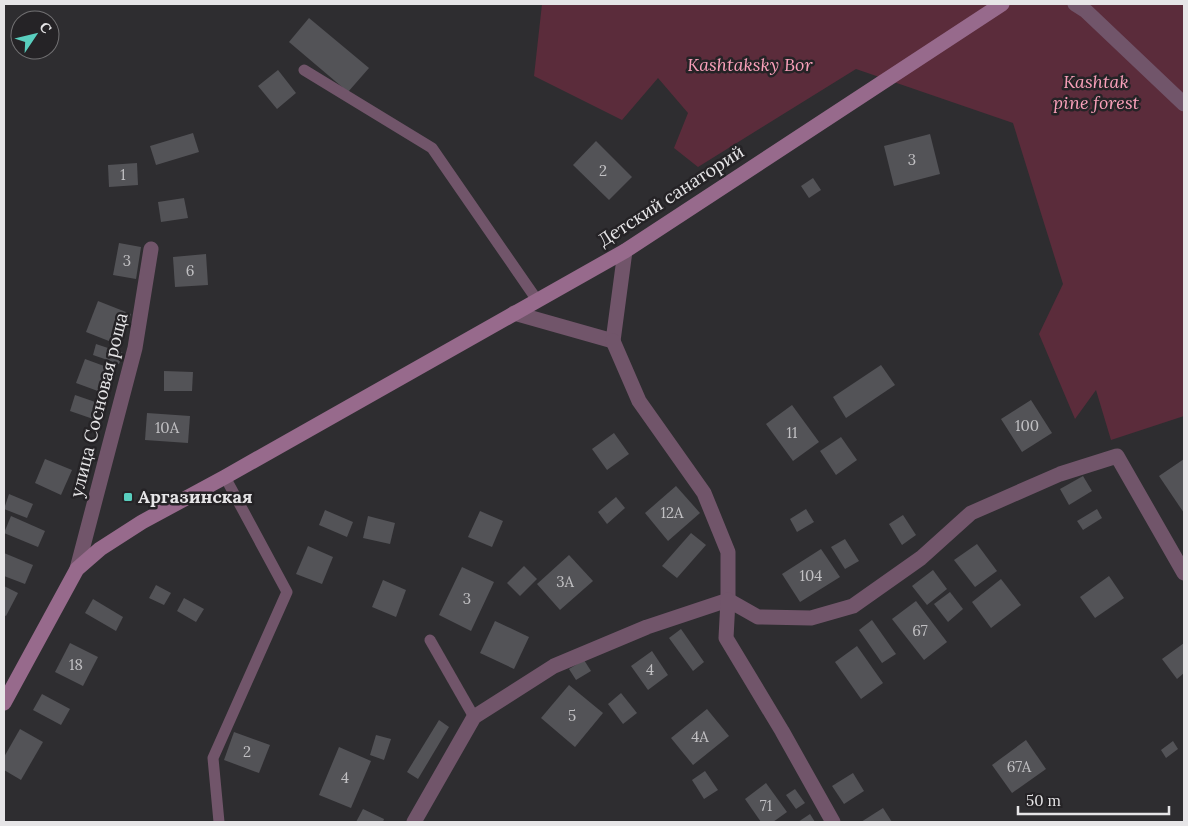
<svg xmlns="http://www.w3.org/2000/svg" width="1188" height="826" viewBox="0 0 1188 826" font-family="Lora,serif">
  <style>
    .green { fill: #5b2c3b }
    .building { fill: #535357 }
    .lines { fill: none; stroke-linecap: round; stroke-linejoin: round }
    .lane { stroke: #71556a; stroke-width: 11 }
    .street { stroke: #71556a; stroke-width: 15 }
    .secondary { stroke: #976a8c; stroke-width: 15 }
    .poi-dot { fill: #59cebe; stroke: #252326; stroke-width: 2 }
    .labels { text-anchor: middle; stroke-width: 5; stroke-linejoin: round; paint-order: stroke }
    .number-label { font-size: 15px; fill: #c1c0c3 }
    .park-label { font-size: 18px; font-style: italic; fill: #f9a0ba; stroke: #252326 }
    .street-label { font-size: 18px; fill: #e6e5e7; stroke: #252326 }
    .poi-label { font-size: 18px; font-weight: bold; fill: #e6e5e7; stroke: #252326; text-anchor: start }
  </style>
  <rect width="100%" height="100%" fill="#2e2d30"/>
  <polygon class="green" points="542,4 1184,4 1184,416 1111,440 1096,390 1075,419 1039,334 1063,284 1013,123 856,69 698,167 674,148 688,113 658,78 622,120 534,76"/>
  <g class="building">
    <polygon points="309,18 369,68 348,92 289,42"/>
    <polygon points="278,70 296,93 277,109 258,86"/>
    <polygon points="193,133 199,152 156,165 150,146"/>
    <polygon points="930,134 940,174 894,186 884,146"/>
    <polygon points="596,141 632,177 609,200 573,165"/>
    <polygon points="137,163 138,185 109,187 108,165"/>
    <polygon points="813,178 821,190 809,198 801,186"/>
    <polygon points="184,198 188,218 161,222 158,202"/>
    <polygon points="119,243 141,247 136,279 113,275"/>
    <polygon points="206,254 208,285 175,287 173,257"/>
    <polygon points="98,301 131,314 119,345 86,332"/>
    <polygon points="96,344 123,353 119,364 93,355"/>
    <polygon points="85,359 115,370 106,394 76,383"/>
    <polygon points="881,365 895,385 846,418 833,397"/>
    <polygon points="164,371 193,372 192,391 164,391"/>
    <polygon points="75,395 101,404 96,420 70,411"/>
    <polygon points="1031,400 1052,433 1022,452 1001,419"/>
    <polygon points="792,405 819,442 793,461 766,424"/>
    <polygon points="147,413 190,416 188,443 145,440"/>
    <polygon points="614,433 629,454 607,470 592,449"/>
    <polygon points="841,437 857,460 836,475 820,451"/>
    <polygon points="45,459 72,470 61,495 35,483"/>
    <polygon points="1184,459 1184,513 1159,476"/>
    <polygon points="1083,476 1092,491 1069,505 1060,489"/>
    <polygon points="676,486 700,513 668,541 645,513"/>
    <polygon points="9,494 33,504 27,518 4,509"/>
    <polygon points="616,497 625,508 607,524 598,512"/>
    <polygon points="806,509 814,522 797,532 790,519"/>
    <polygon points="1097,509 1102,518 1083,530 1077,521"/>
    <polygon points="325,510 353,522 347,537 319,525"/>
    <polygon points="480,511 503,521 492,547 468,537"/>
    <polygon points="903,515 916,535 902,545 889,524"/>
    <polygon points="11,516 45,531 38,547 4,533"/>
    <polygon points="368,516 395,523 390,544 363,538"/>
    <polygon points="691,533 706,545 677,578 662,566"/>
    <polygon points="845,539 859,561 845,569 831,547"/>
    <polygon points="977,544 997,571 975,587 954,560"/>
    <polygon points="308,546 333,557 322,584 296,574"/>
    <polygon points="821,549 840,577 800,602 782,574"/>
    <polygon points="4,553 33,565 25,584 4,576"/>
    <polygon points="569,555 593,581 560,610 537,584"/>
    <polygon points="524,566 537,579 520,596 507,583"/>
    <polygon points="462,567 494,582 471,631 439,615"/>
    <polygon points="933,570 947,589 927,605 912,586"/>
    <polygon points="1109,576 1124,598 1095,618 1080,597"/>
    <polygon points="1001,579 1021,605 991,628 972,602"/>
    <polygon points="383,580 406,590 396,617 372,607"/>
    <polygon points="156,585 171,593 164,605 149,598"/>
    <polygon points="4,586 18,593 6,616 4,615"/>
    <polygon points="950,592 963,609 948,622 934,604"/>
    <polygon points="184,598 204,609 196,622 177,611"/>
    <polygon points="93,599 123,617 116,631 85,613"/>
    <polygon points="916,601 947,642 924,660 892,619"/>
    <polygon points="872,620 896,654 882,663 859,630"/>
    <polygon points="495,621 529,637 514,669 480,653"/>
    <polygon points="681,629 704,662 693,671 669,638"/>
    <polygon points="70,643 98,657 83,686 55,672"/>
    <polygon points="1184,643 1184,673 1177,679 1162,659"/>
    <polygon points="857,646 883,683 861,699 835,662"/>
    <polygon points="652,651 668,675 648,690 631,666"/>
    <polygon points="584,660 591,671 576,680 569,669"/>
    <polygon points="569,685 603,713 575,747 541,718"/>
    <polygon points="621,693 637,713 623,724 608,704"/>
    <polygon points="42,694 70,709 61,725 33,710"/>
    <polygon points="707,709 729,736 693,765 671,738"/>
    <polygon points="439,720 449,727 418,779 407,772"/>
    <polygon points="20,729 43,742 21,780 4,770 4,757"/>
    <polygon points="234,732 270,745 259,773 224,760"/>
    <polygon points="376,735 391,739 384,760 370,755"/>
    <polygon points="1026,740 1046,769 1012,793 992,765"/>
    <polygon points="1173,741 1178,749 1166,758 1161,750"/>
    <polygon points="339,747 371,761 351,808 319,795"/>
    <polygon points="705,771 718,790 704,799 692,780"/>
    <polygon points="853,773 864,791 844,804 832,786"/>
    <polygon points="766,783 787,812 773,822 761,822 745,799"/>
    <polygon points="795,789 805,803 796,809 786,795"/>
    <polygon points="883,808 892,822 861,822"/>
    <polygon points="363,809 384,819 383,822 356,822"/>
    <polygon points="810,814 815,822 798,822"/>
  </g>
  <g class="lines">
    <g class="lane">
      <polyline points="304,70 432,148 537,300"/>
      <polyline points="430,640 474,717"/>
      <polyline points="219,822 213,758 287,592 225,477"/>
    </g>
    <g class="street">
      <polyline points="1075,4 1086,11 1184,104"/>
      <polyline points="514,313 613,341 625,251"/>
      <polyline points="77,569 135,348 151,249"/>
      <polyline points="414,822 474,717 554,666 647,627 728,600 728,552 704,493 639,401 613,341"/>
      <polyline points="833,822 782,731 726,638 728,600 758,617 811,618 853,606 921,558 971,513 1060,474 1117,456 1184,573"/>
    </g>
    <polyline class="secondary" points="4,703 77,569 100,549 142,522 225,477 625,251 1002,4"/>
  </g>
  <rect class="poi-dot" x="123" y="492" width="10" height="10" rx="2.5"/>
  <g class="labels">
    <g class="number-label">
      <text x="912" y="165">3</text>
      <text x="603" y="176">2</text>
      <text x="123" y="180">1</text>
      <text x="127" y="266">3</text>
      <text x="190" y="276">6</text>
      <text x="1027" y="431">100</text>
      <text x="167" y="433">10А</text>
      <text x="792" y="438">11</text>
      <text x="672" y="518">12А</text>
      <text x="811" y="581">104</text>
      <text x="565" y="587">3А</text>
      <text x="467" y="604">3</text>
      <text x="920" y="636">67</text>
      <text x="76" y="670">18</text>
      <text x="650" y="675">4</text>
      <text x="572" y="721">5</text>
      <text x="700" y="742">4А</text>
      <text x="247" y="757">2</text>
      <text x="1019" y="772">67А</text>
      <text x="345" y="783">4</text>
      <text x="766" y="811">71</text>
    </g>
    <g class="park-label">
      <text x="750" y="71">Kashtaksky Bor</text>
      <text x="1096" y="88">Kashtak<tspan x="1096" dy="21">pine forest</tspan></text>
    </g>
    <g class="street-label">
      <text transform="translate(671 196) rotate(-33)" y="6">Детский санаторий</text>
      <text transform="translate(99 405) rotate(-76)" y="6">улица Сосновая роща</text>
    </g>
    <g class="poi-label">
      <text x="138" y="503">Аргазинская</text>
    </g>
  </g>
  <rect width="1188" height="826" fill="none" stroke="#e6e5e7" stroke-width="10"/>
  <g transform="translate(35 35) rotate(55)"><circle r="24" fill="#252326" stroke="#727173"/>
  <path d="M0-4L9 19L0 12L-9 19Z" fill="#59cebe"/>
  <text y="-8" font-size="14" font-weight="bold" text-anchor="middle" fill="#e6e5e7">С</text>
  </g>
  <path d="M1018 806v8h151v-8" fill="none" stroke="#e6e5e7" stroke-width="2.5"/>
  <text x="1026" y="806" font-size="15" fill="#e6e5e7" stroke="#252326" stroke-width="4" paint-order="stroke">50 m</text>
</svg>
